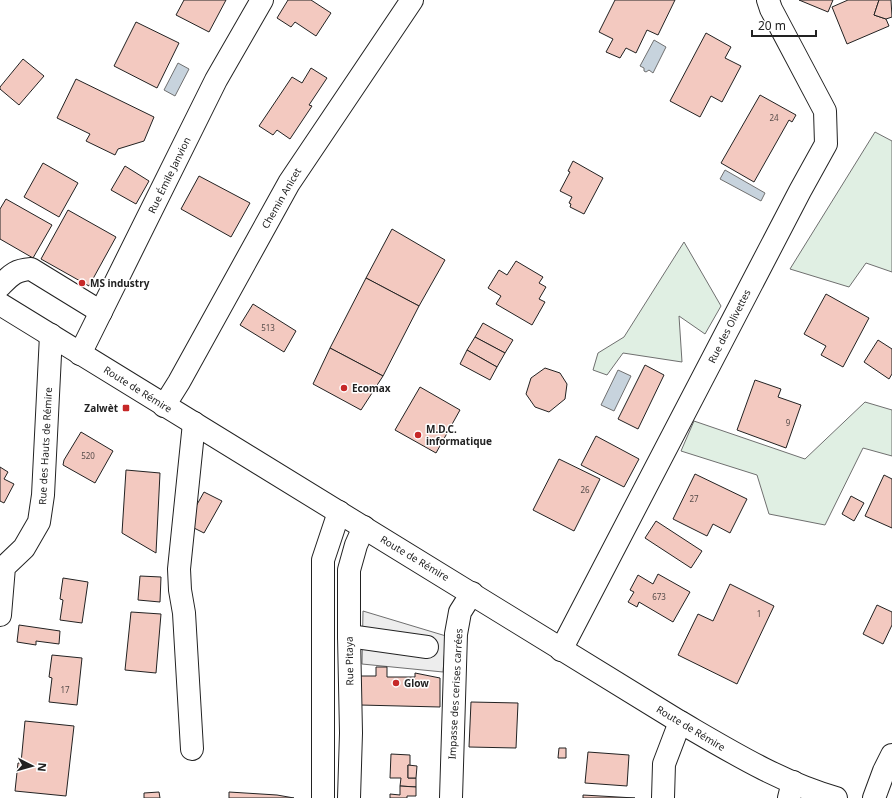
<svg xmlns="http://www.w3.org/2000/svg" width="892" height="798" viewBox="0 0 892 798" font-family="'Noto Sans',sans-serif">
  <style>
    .green { fill: #e0efe3; stroke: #6f6f6f }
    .parking { fill: #ededed; stroke: #6f6f6f }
    .water { fill: #c7d3dd; stroke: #6f6f6f }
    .building { fill: #f3c9c0; stroke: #222 }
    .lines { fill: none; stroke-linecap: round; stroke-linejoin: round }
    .minor-casing { stroke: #222; stroke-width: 24 }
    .major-casing { stroke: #222; stroke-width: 24 }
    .minor { stroke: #fff; stroke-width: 22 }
    .major { stroke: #fff; stroke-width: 22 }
    .poi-dot { fill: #c62828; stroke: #fff; stroke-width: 1.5 }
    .labels { text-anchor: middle; stroke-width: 3; stroke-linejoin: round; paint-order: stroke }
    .number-label { font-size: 8px; fill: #564c4a }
    .street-label { font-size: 10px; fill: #222; stroke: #fff }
    .poi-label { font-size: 10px; font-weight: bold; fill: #222; stroke: #fff; text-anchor: start }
  </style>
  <rect width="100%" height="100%" fill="#fff"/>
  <g class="green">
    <polygon points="875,132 892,141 892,272 866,263 849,287 790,269"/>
    <polygon points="684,242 721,306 705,334 679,316 682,362 623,353 607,375 593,370 598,353 624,337"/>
    <polygon points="865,402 892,410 892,456 863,448 825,525 769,514 757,475 681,451 694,421 805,459"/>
  </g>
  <polygon class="parking" points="363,611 446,636 443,672 362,664"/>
  <g class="water">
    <polygon points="654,40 666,47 653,73 649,70 646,72 644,71 644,68 640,66"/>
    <polygon points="178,63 189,69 175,96 164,90"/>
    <polygon points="725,170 765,193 761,201 720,179"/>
    <polygon points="618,370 631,376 614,411 601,405"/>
  </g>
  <g class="building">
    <polygon points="184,0 226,0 209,32 176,15"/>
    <polygon points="288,0 311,0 331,13 316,36 295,22 291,27 277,18"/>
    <polygon points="615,0 675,0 658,35 647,30 636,53 626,48 620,58 606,52 613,39 599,32"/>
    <polygon points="799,0 833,0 828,12"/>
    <polygon points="848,0 879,0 874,15 886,19 889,26 847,44 832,7"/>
    <polygon points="879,0 891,0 892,17 886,19 874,15"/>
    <polygon points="136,22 179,43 157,88 114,66"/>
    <polygon points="706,33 731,47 725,58 741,66 722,102 711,96 700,117 670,101"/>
    <polygon points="23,59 44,76 19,105 0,89 0,87"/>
    <polygon points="311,68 327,78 309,105 312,106 290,139 277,130 273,135 259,126 292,77 302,83"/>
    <polygon points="76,79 154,117 144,141 118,149 115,155 86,141 90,134 57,118"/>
    <polygon points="760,95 796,115 792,122 789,120 754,182 721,163"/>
    <polygon points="573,161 603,178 584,214 570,207 571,204 569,203 572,197 560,191 570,172 568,171"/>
    <polygon points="43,163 78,183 59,217 24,197"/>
    <polygon points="125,166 149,181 136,204 111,190"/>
    <polygon points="199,176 250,203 231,237 181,209"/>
    <polygon points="6,199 52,225 33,258 0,239 0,209"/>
    <polygon points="68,210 116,237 89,286 41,259"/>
    <polygon points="392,229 445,260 419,306 366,278"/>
    <polygon points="516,261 543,277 539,283 546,287 539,299 545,302 532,325 496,304 501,296 488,288 499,270 507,275"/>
    <polygon points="366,278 419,306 383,376 330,348"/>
    <polygon points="826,294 869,318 843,367 821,355 826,346 804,334"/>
    <polygon points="253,304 296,331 284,352 240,325"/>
    <polygon points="483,323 513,340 505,353 475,337"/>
    <polygon points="475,337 505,353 497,367 467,350"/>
    <polygon points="878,340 892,349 892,374 889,379 864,362"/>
    <polygon points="330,348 383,376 361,410 313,384"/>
    <polygon points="467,350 497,367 490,380 460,364"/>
    <polygon points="645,365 664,375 638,429 618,419"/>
    <polygon points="545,368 560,373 567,384 565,399 549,412 535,407 526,394 531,378"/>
    <polygon points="755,380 781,389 778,397 801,405 786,448 737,430"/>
    <polygon points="420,387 460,410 436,453 395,430"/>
    <polygon points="81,432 113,451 95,483 63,465 64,460"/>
    <polygon points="596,436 639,459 624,487 581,465"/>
    <polygon points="559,459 600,479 574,531 533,510"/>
    <polygon points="0,467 8,472 4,479 14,484 4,503 0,501"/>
    <polygon points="126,470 160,473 156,553 122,533"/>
    <polygon points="695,474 747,499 730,533 713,524 707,536 673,519"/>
    <polygon points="884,475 892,479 892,528 865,516"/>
    <polygon points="204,492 222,501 204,533 186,524"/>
    <polygon points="851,496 864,503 854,521 842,514"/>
    <polygon points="656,521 702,551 691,568 645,538"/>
    <polygon points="658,574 690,592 673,622 639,602 637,607 628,602 634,592 630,590 638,575 653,584"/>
    <polygon points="140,576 161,577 160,602 138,600"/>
    <polygon points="63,578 88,582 82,623 60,620 63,600 60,599"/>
    <polygon points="730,584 774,606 737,684 678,655 698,614 713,621"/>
    <polygon points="877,605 892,612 892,625 883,644 863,634"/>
    <polygon points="131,612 161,614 156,673 125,670"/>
    <polygon points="19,625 60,631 59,644 36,641 36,645 17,642"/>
    <polygon points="52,655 82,658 77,705 49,702 52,678 49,677"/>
    <polygon points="376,667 387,667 387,677 415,677 415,673 440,678 440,707 360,705 360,676 376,676"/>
    <polygon points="471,702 518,703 516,748 469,747"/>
    <polygon points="25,721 74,726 66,796 15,791 18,763 21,763"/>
    <polygon points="559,748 566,748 566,758 558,758"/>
    <polygon points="588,752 629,755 627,786 585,783"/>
    <polygon points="391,754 410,755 410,766 408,765 408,778 416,778 416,787 400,786 401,778 390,778"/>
    <polygon points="408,765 417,766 416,778 408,778"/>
    <polygon points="400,786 416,787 416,796 407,796 407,798 390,798 390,794 400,795"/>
    <polygon points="159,792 160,798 144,798 144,793"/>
    <polygon points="229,792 277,795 294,798 229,798"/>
    <polygon points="583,795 635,798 583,798"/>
  </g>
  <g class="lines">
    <defs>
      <g id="minor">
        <path d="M0,286C11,275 15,270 31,269L101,312"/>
        <polyline points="80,354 216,80 262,0"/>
        <polyline points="164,406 179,382 289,183 412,0"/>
        <polyline points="0,615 4,567 24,548 39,522 43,495 51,335"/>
        <polyline points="349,636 427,647"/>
        <polyline points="561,650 800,191 826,144 825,111 771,9 768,0"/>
        <polyline points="192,749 184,613 180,590 179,569 194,423"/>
        <polyline points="323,798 323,560 339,512"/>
        <polyline points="349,798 351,733 349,636 349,570 356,545 364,527"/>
        <polyline points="451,798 456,634 460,612 472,593"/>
        <polyline points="663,798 664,764 680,722"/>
        <polyline points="789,798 793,782"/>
        <polyline points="874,798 884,771 892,755"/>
      </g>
      <path id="major" d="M0,304L680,722C730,751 780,782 836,798"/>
    </defs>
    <use href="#minor" class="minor-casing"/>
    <use href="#major" class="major-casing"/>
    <use href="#minor" class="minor"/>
    <use href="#major" class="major"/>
  </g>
  <g class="poi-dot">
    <circle cx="82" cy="283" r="4"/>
    <circle cx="344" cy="388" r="4"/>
    <rect x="122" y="404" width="8" height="8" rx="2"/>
    <circle cx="418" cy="435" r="4"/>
    <circle cx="396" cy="683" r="4"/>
  </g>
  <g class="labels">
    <g class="number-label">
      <text x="774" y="121">24</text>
      <text x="268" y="331">513</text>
      <text x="788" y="426">9</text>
      <text x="88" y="459">520</text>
      <text x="585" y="493">26</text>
      <text x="694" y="502">27</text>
      <text x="659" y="600">673</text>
      <text x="759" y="617">1</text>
      <text x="65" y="693">17</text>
    </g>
    <g class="street-label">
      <text transform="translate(169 175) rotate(-64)" y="4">Rue Émile Janvion</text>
      <text transform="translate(281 198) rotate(-60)" y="4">Chemin Anicet</text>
      <text transform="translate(729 326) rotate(-63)" y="4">Rue des Olivettes</text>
      <text transform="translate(138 389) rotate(32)" y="4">Route de Rémire</text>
      <text transform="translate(45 446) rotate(-87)" y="4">Rue des Hauts de Rémire</text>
      <text transform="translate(415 558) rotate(31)" y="4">Route de Rémire</text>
      <text transform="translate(349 661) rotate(-91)" y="4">Rue Pitaya</text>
      <text transform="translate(455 694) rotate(-87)" y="4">Impasse des cerises carrées</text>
      <text transform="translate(691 728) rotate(31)" y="4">Route de Rémire</text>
    </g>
    <g class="poi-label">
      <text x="90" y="287">MS industry</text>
      <text x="352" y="392">Ecomax</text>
      <text x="118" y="412" text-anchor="end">Zalwèt</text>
      <text x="426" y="433">M.D.C.<tspan x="426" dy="12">informatique</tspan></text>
      <text x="404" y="687">Glow</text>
    </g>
  </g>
  <g transform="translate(32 766) rotate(96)" stroke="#ffffff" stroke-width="3" paint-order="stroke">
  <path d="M0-3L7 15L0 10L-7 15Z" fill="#222222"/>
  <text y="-6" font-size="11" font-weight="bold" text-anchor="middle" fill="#222222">N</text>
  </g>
  <path d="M752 30v6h64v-6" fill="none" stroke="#222222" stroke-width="2"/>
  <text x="758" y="30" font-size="12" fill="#222222" stroke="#ffffff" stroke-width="3" paint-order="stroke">20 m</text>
</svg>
